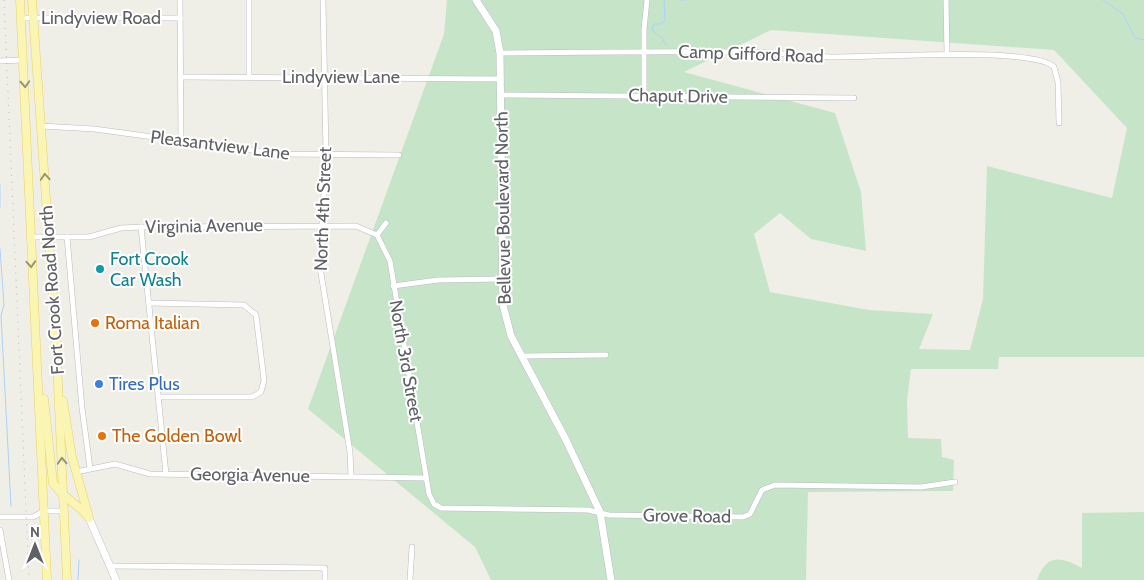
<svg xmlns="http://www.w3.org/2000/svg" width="1144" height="580" viewBox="0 0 1144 580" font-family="Cabin,sans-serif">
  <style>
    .green { fill: #c6e5c8; fill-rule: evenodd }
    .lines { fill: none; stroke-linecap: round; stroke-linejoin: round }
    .stream { stroke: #add1fa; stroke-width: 1 }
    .street-casing { stroke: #b9bbc0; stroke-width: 6 }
    .secondary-casing { stroke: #babcc2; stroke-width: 8 }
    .primary-casing { stroke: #ead166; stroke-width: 9 }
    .street { stroke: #fff; stroke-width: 5 }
    .secondary { stroke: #fff; stroke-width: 7 }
    .primary { stroke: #faf5b2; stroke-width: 8 }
    .rail { stroke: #b7b8b8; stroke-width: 1; stroke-dasharray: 1 6; stroke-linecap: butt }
    .oneway { stroke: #959581 }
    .culture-dot { fill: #0f9aa8; stroke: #fff; stroke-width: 2 }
    .food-dot { fill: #e8710a; stroke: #fff; stroke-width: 2 }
    .shop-dot { fill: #3f7fe0; stroke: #fff; stroke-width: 2 }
    .labels { text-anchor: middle; stroke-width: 4; stroke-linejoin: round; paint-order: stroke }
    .street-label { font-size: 18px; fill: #5f6166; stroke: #fff }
    .culture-label { font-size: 18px; fill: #0d838f; stroke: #fff; text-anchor: start }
    .food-label { font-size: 18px; fill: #c56008; stroke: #fff; text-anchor: start }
    .shop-label { font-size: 18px; fill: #366cbe; stroke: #fff; text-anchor: start }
  </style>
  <rect width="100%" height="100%" fill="#f0efe7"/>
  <g class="green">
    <path d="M447,0H1144V357H999L998,369H911L907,401L908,438L941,439L942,457L954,460L953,491L808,492L806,580H491L475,547L308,409L444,34ZM771,30L1054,50L1127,128L1112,198L987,166L983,299L970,350L919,349L933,314L869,310L770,292L754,234L780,213L811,239L866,251L861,192L835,113L684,72Z"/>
    <path d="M1144,512V580H1037C1047,553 1061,557 1082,568V513Z"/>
  </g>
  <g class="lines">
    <g class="stream">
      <polyline points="664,0 665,20 661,24 654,24 652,30 662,38 666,45"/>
      <polyline points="680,0 685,0"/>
      <polyline points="1103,0 1123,14 1135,38 1144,40"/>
      <polyline points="0,185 0,207"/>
      <polyline points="0,249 4,305 1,315 11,506"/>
      <polyline points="32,555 38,555"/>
      <polyline points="78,580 79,560"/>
    </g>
    <defs>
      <g id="street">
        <polyline points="180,0 181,141"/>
        <polyline points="249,0 249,77"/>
        <polyline points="323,0 326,153 320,267 350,452 351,475"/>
        <polyline points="946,0 947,54"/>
        <polyline points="21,18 180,18"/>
        <path d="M500,53C581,52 662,51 743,52C772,52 801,56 830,57C867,58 1033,46 1054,67L1058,82L1059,123"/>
        <polyline points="0,61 23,60"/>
        <polyline points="181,77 501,79"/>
        <polyline points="502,95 854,98"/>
        <polyline points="644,96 644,29 647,0"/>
        <polyline points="41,126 94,129 281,154 399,155"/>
        <polyline points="386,223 377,235 390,261 429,494 434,504 441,508 588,510 609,515 743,517 750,514 762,490 775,485 921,487 955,482"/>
        <polyline points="141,227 166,474"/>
        <polyline points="30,237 89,237 121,228 141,227 356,226 377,235"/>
        <polyline points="67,237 82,408 90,468"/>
        <polyline points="393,286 438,280 503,279"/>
        <polyline points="149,303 244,305 256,315 264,380 261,392 252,397 159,397"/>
        <polyline points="523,356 606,355"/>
        <polyline points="76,472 115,464 150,474 426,478"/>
        <polyline points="0,517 33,517 44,511 64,511"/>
        <polyline points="0,530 9,580"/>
        <polyline points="110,566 325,568 325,580"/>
        <polyline points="410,580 412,547"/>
      </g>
      <g id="secondary">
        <polyline points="476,0 496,31 500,53 503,305 511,336 566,440 600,512 611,580"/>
        <polyline points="89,518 116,580"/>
      </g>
      <g id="primary">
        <polyline points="20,0 47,580"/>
        <polyline points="32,0 56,341 67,580"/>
        <path d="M44,399L53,483C61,497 78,503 89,518"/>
        <polyline points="63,401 72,457 88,514"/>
      </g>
    </defs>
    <use href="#street" class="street-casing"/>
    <use href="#secondary" class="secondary-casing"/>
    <use href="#primary" class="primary-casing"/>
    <use href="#street" class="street"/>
    <use href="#secondary" class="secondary"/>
    <use href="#primary" class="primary"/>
    <polyline class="rail" points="4,0 29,580"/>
  </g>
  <defs><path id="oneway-chevron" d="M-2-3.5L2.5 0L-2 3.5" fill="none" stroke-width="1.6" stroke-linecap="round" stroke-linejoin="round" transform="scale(1.25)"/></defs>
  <g class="oneway">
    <use href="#oneway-chevron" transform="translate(25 84) rotate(87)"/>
    <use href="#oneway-chevron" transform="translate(45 177) rotate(-94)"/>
    <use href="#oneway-chevron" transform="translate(31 264) rotate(86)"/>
    <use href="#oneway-chevron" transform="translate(62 461) rotate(-93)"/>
  </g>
  <circle class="culture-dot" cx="100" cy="269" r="5"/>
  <g class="food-dot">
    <circle cx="95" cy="323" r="5"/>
    <circle cx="102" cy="436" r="5"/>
  </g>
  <circle class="shop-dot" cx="99" cy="384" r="5"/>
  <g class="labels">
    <g class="street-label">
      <text x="101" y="24">Lindyview Road</text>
      <text transform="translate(751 54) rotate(2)" y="6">Camp Gifford Road</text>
      <text x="341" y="83">Lindyview Lane</text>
      <text transform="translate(678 96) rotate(1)" y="6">Chaput Drive</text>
      <text transform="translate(220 145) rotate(7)" y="6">Pleasantview Lane</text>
      <text transform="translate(503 208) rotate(-91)" y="6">Bellevue Boulevard North</text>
      <text transform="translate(323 209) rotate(-88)" y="6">North 4th Street</text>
      <text transform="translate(204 226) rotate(-1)" y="6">Virginia Avenue</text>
      <text transform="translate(52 290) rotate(-94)" y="6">Fort Crook Road North</text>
      <text transform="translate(406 361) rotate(80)" y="6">North 3rd Street</text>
      <text transform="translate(250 475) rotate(1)" y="6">Georgia Avenue</text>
      <text transform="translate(687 516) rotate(1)" y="6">Grove Road</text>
    </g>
    <g class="culture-label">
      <text x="110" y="265">Fort Crook<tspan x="110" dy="21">Car Wash</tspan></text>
    </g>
    <g class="food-label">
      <text x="105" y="329">Roma Italian</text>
      <text x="112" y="442">The Golden Bowl</text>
    </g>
    <g class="shop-label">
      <text x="109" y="390">Tires Plus</text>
    </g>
  </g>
  <g transform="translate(35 545)" stroke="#ffffff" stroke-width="4" paint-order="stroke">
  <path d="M0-4L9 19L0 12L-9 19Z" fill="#5f6166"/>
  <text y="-8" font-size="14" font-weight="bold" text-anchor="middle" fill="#5f6166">N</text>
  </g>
</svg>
